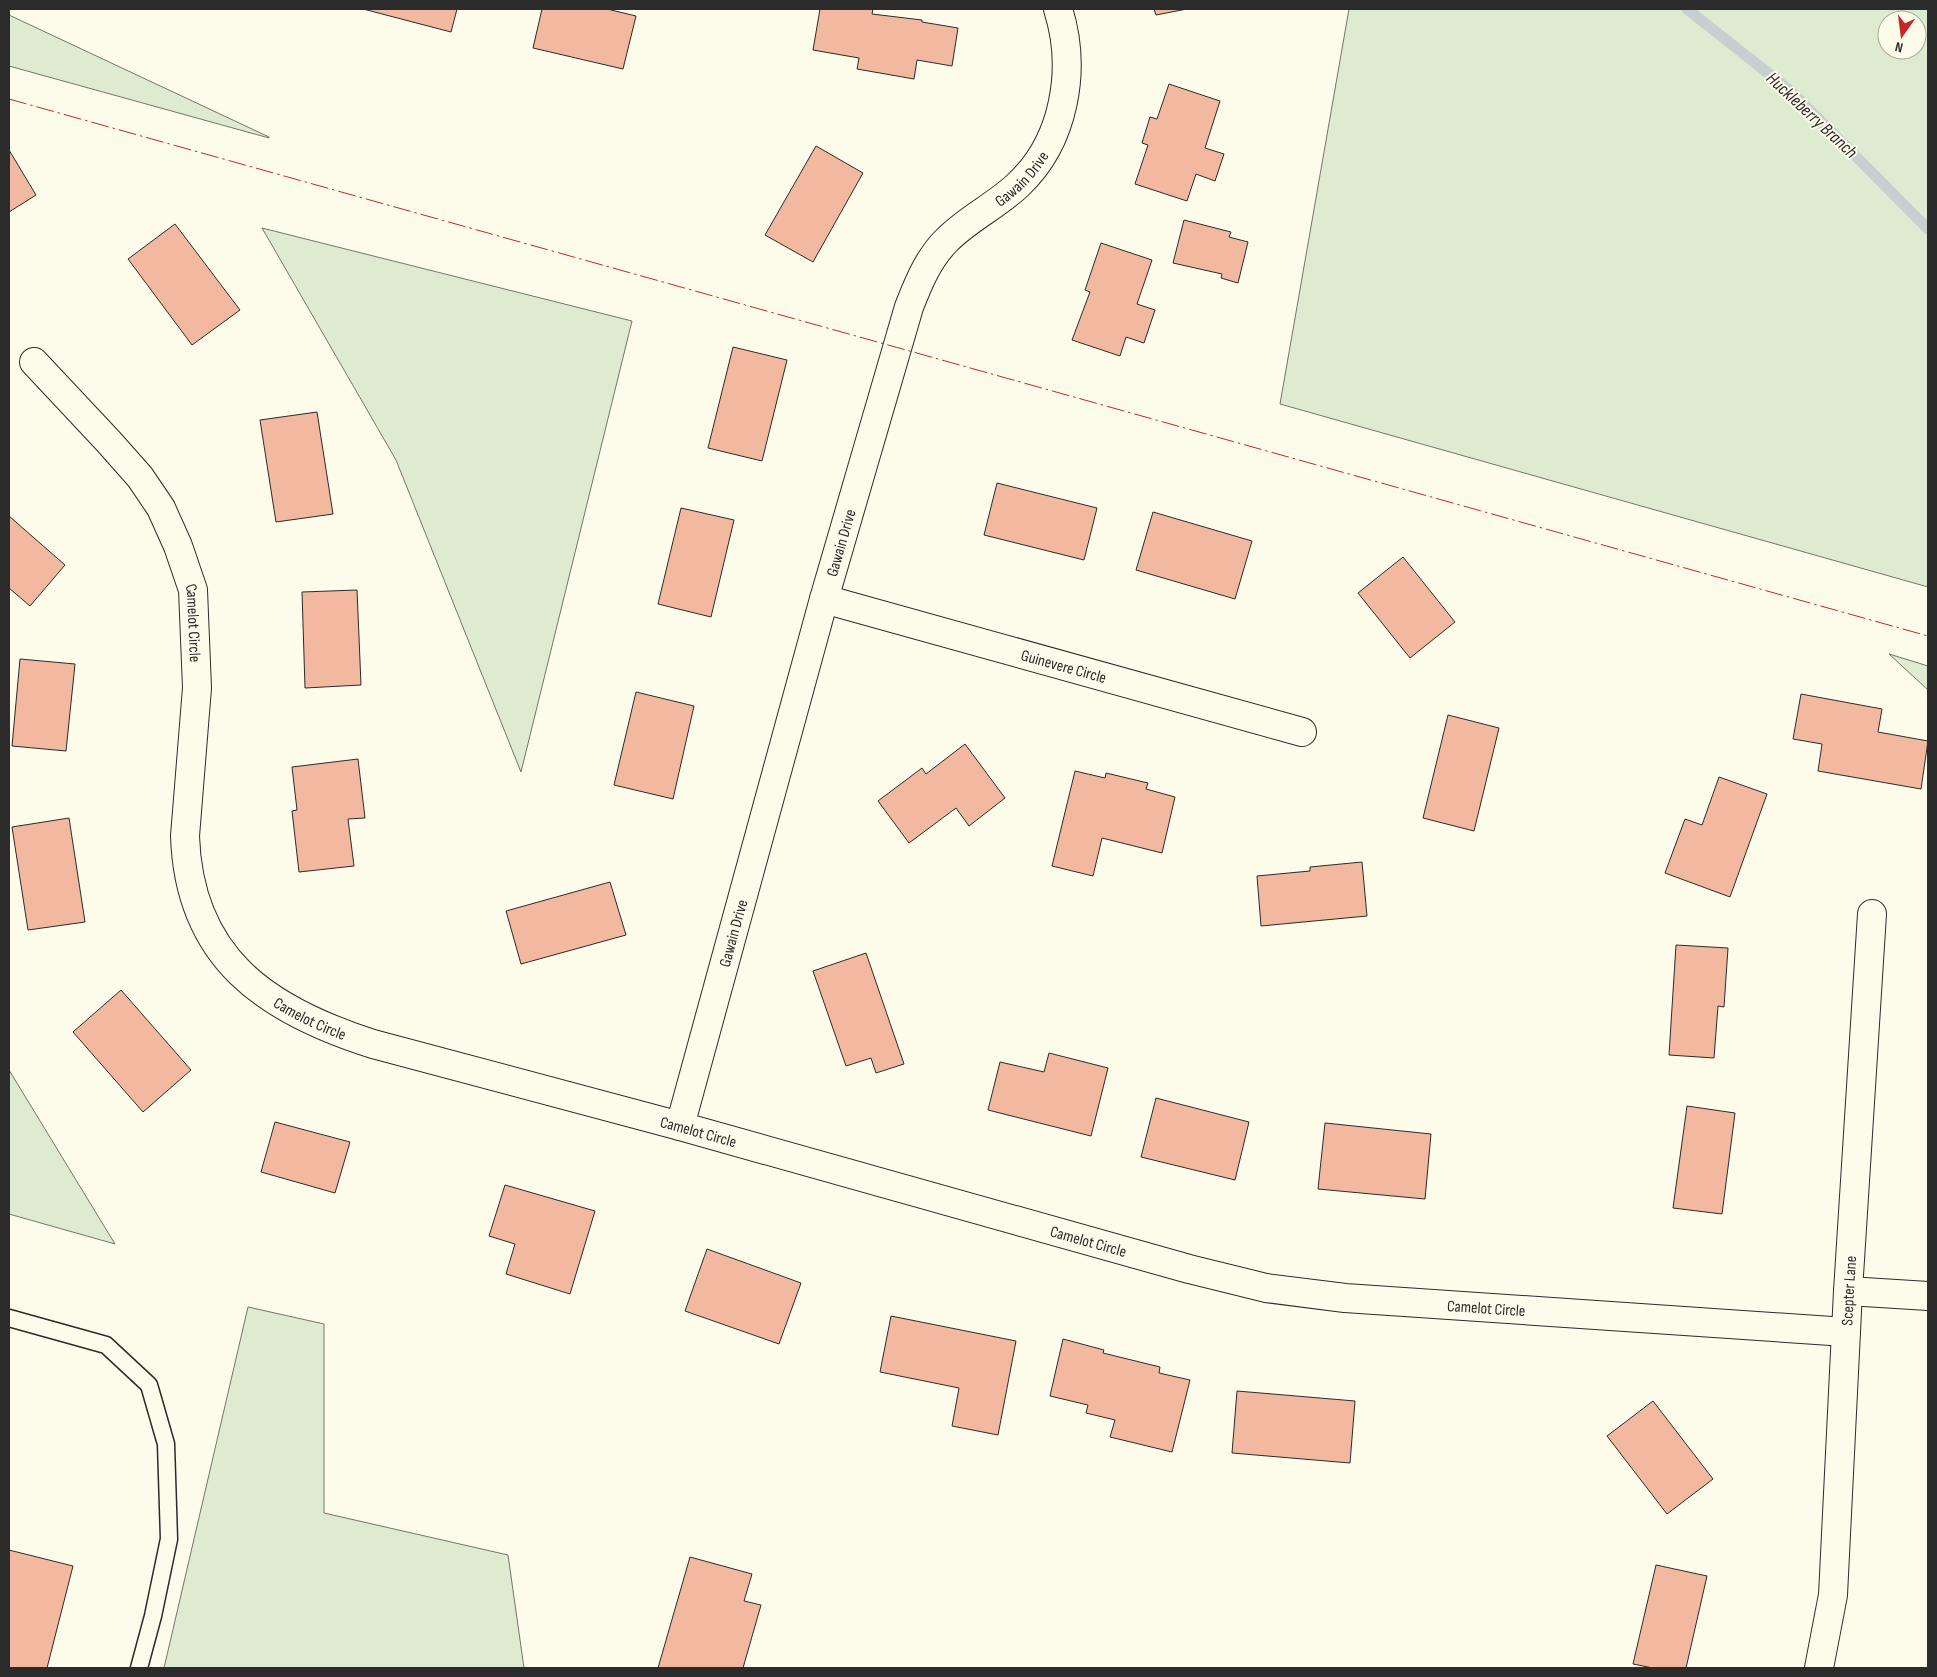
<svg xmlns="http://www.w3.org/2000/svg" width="1937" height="1677" viewBox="0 0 1937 1677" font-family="'Sofia Sans Condensed',sans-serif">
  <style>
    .green { fill: #deebd1; stroke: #74746e; fill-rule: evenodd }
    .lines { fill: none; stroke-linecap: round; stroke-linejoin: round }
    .stream { stroke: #c7d0d0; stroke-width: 11 }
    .building { fill: #f2b8a0; stroke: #2b2b2b }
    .service-casing { stroke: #2b2b2b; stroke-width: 19 }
    .minor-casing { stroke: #2b2b2b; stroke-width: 30 }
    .service { stroke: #fdfbea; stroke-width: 16 }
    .minor { stroke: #fdfbea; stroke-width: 28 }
    .power { stroke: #c62828; stroke-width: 1; stroke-dasharray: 18 4 2.5 4; stroke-linecap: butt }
    .labels { text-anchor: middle; stroke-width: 4; stroke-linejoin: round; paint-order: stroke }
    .street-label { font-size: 16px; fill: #2b2b2b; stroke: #fdfbea }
    .water-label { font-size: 18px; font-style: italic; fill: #2b2b2b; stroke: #fdfbea }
  </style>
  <rect width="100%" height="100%" fill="#fdfbea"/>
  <g class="green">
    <path d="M1349,9H1928V587L1280,404ZM1887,20H1917V50H1887Z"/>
    <polygon points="9,15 269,137 269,138 9,66"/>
    <polygon points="262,228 632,321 521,772 396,460"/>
    <polygon points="1889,654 1928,666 1928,690"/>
    <polygon points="9,1070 115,1244 9,1214"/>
    <polygon points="248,1307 324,1324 324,1513 508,1555 524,1668 164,1668"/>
  </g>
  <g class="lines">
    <polyline class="stream" points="1687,9 1792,92 1928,229"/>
  </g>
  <g class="building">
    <polygon points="363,9 457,9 451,32"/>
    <polygon points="542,9 607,9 636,16 623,69 533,48"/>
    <polygon points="820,9 873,9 872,14 922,20 922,22 958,28 952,66 917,60 914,79 857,69 859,58 813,50"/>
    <polygon points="1154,9 1187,9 1156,15"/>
    <polygon points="1169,84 1220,101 1205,148 1224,154 1215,181 1196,174 1187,201 1135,184 1148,145 1142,143 1150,117 1157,119"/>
    <polygon points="816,146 863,173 813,262 765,235"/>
    <polygon points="9,150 36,195 9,212"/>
    <polygon points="1184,220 1231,232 1229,237 1248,242 1238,283 1221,278 1222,274 1173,263"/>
    <polygon points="175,224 240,310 192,345 128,259"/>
    <polygon points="1101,243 1152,260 1137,304 1155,310 1144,343 1126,337 1120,356 1072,340 1090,292 1085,290"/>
    <polygon points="733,347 787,360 762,461 708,448"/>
    <polygon points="317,412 333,514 276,522 260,420"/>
    <polygon points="997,483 1097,508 1084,560 984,535"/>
    <polygon points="681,508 734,520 711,617 658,604"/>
    <polygon points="1153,512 1252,541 1235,599 1136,570"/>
    <polygon points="9,516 65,565 30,606 9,588"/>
    <polygon points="1403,557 1455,622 1410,658 1358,593"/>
    <polygon points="357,590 361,685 305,688 302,592"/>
    <polygon points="20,659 75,664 66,751 12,746"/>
    <polygon points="636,692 694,706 673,799 614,785"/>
    <polygon points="1801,694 1882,709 1878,732 1928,741 1921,789 1818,771 1822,744 1793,739"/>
    <polygon points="1448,715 1499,728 1474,831 1423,818"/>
    <polygon points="965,744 1005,798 969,826 956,808 909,843 878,801 922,768 926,774"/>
    <polygon points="358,759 365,818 348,819 354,866 299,872 292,811 297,810 292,767"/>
    <polygon points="1075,771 1105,778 1106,773 1148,783 1146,789 1175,797 1162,853 1102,838 1093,876 1052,866"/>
    <polygon points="1719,777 1767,794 1730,897 1665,873 1685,819 1702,825"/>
    <polygon points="69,818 85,922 28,930 12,827"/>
    <polygon points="1362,862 1367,916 1261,926 1257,876 1310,871 1310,867"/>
    <polygon points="610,882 626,935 521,964 506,911"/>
    <polygon points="1676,945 1728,948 1724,1007 1718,1006 1714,1058 1669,1055"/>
    <polygon points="866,953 904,1064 876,1073 871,1058 846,1066 813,971"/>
    <polygon points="121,990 191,1070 143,1112 73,1032"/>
    <polygon points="1049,1053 1108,1068 1091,1136 988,1110 1000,1062 1044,1072"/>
    <polygon points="1156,1098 1249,1122 1235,1180 1141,1157"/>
    <polygon points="1687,1106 1735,1113 1722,1214 1673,1208"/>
    <polygon points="275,1122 350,1142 335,1193 261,1172"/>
    <polygon points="1325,1123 1431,1134 1425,1199 1318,1189"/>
    <polygon points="505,1185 595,1211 570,1294 506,1274 515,1244 489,1236"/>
    <polygon points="707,1249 801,1283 779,1344 685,1311"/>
    <polygon points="891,1316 1016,1341 998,1435 952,1426 959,1388 880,1372"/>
    <polygon points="1063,1339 1104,1350 1103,1353 1160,1367 1159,1373 1190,1380 1172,1452 1110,1437 1115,1420 1086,1413 1088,1405 1050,1396"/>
    <polygon points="1237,1391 1355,1401 1350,1463 1232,1453"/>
    <polygon points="1653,1401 1713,1479 1667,1514 1607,1436"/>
    <polygon points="9,1550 73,1566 47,1668 9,1668"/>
    <polygon points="690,1557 752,1574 744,1601 761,1605 743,1668 658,1668"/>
    <polygon points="1656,1565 1707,1576 1686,1668 1653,1668 1633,1664"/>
  </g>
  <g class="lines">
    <defs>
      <polyline id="service" points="9,1318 106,1345 149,1385 166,1444 169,1539 153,1616 139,1668"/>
      <g id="minor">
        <path id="s1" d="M34,362L109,442L140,477L161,508L178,546L193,590L197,688L185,836C189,958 266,1010 373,1044L680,1126L1189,1269L1266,1288L1345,1298L1846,1332"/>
        <path id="s2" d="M824,599L1302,732"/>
        <path id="s3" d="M680,1126L824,599L909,307C918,284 928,259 946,241C967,219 996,206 1018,185C1065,141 1077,69 1058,9"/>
        <polyline points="1848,1291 1928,1296"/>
        <path id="s4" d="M1819,1668L1833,1595L1848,1291L1872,914"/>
      </g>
    </defs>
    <use href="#service" class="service-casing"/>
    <use href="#minor" class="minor-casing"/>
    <use href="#service" class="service"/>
    <use href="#minor" class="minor"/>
    <polyline class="power" points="9,99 1928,636"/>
  </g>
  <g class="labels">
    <g class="street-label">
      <text dy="6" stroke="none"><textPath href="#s3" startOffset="1025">Gawain Drive</textPath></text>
      <text dy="6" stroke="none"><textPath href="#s3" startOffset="605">Gawain Drive</textPath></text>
      <text dy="6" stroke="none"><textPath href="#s1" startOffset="315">Camelot Circle</textPath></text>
      <text dy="6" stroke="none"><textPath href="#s2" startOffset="249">Guinevere Circle</textPath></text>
      <text dy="6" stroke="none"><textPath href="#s3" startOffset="200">Gawain Drive</textPath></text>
      <text dy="6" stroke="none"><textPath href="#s1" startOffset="764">Camelot Circle</textPath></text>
      <text dy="6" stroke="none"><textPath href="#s1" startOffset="1169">Camelot Circle</textPath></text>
      <text dy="6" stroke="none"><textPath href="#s1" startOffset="1574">Camelot Circle</textPath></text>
      <text dy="6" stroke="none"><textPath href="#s4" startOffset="379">Scepter Lane</textPath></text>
      <text dy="6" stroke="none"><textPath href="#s1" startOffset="1979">Camelot Circle</textPath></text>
    </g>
    <g class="water-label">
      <text transform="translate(1812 115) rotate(43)" y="6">Huckleberry Branch</text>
    </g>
  </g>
  <rect width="1937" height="1677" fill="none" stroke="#2b2b2b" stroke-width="20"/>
  <g transform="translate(1902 35) rotate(194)"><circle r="24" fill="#fdfbea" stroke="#a9a89e"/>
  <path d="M0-4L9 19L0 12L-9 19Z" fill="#c62828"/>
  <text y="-8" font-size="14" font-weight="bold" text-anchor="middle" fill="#2b2b2b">N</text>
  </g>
</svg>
